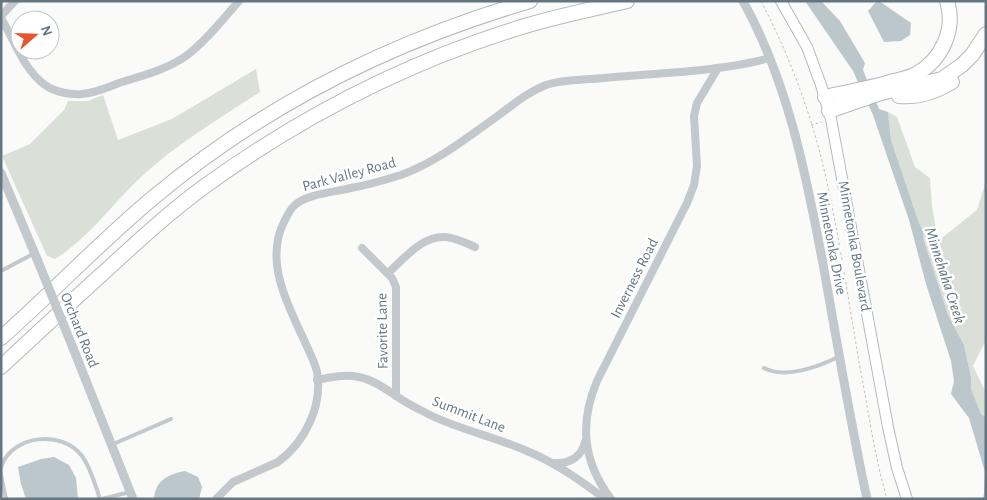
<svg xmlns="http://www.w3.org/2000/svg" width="987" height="500" viewBox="0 0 987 500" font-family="'Alegreya Sans',sans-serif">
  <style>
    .green { fill: #dadfd7 }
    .water { fill: #bbc7cb }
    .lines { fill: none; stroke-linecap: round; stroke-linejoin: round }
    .secondary-casing { stroke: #b3babf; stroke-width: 12 }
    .motorway-casing { stroke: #b4b9bd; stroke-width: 16 }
    .path { stroke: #bbbfc2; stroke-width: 1; stroke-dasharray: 2.5 2.5; stroke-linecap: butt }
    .service { stroke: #c3c8cc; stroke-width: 4 }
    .minor { stroke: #c3c8cc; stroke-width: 8 }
    .tertiary { stroke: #c3c8cc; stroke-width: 9 }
    .secondary { stroke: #fff; stroke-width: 10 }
    .motorway { stroke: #fff; stroke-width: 14 }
    .tertiary-bridge { stroke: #c3c8cc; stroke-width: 9 }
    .labels { text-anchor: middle; stroke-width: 5; stroke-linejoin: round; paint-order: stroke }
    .street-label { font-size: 15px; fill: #657683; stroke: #fff }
    .water-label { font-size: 16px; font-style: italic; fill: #60757c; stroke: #fff }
  </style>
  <rect width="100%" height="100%" fill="#fafaf8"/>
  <g class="green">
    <path d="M256,69L260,92C220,118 177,144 141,177C112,204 89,238 55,259L47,256L2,156L30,144L64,110L68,101H88L103,95L118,140L172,119Z"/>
    <polygon points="888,112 897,117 915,167 930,178 932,206 938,241 977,210 986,181 986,340 973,366 986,393 986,417 981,414 971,389 971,377 964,345 948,315 924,241 923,231 919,223 891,140"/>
  </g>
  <g class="water">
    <polygon points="805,1 821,1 840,21 865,63 863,70 879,109 888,112 891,140 919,223 923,231 924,241 948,315 964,345 971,377 971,389 981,414 986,417 986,499 983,499 984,493 985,472 969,418 951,394 954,381 951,361 926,284 909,220 873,115 853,71"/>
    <polygon points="877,1 879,1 911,23 910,35 901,41 884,42 868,11"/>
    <polygon points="54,457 69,465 76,478 78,499 26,499 21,484 18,467 41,459"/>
    <path d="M185,471L198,477L202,487L199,499H154C155,480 169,474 185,471Z"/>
  </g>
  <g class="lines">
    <defs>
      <polyline id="secondary" points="781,1 807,47 821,85 831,119 888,427 897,468 907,499"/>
      <g id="motorway">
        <path d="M899,96C918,98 937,91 952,82"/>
        <path d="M825,97C848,92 871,88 894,81C901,79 909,78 916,74C942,60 956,29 947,1"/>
        <polyline points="829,111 881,93 942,79 962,65 972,55 986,34"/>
        <path d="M1,338C53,292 101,241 154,197C264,105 393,41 530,1"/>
        <path d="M1,367C34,336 68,305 101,275C135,244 168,213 205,186C302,116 409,61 525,26C558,16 593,9 627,1"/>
      </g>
    </defs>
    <use href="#secondary" class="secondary-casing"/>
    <use href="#motorway" class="motorway-casing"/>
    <g class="path">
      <path d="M761,1C786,49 806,100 820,153C838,224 848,300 861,373C869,415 875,458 887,499"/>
      <polyline points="811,125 822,122"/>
    </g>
    <g class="service">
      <polyline points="1,271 35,253"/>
      <path d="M764,368C785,379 818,367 838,357"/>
      <polyline points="111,445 171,419"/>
      <path d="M1,467C12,435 62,429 82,456C91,468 95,485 100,499"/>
      <polyline points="1,475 6,499"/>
      <polyline points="102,499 130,492"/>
    </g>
    <g class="minor">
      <polyline points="1,16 15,1"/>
      <path d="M1,18C14,40 24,70 45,85C55,92 70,95 82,94C94,93 107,88 119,83C141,76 166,70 186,56C206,41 222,20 239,1"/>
      <polyline points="362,248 392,278 396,287 396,396"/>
      <path d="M388,273C404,259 422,235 446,237C456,238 466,243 475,247"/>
      <path d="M317,380C331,377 344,374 359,377C378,381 393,395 409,404C416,408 423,411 430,415C461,430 495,437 527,451C556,463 580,480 605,499"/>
      <path d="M555,463C570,464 582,456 585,442"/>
      <path d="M216,499L233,482L278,462C305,442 323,406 317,372C315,362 309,352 305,342C288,306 264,261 284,222C287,216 290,209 295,205C307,194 335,192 351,188C368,185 385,180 401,175C437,162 468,137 499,115C514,104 528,92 546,85C564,79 585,80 604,78C659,73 717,72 770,58"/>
      <path d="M611,499C583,462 579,424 597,381L687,203L694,185L697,166L694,116L697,103L718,68"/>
    </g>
    <g class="tertiary">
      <path d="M743,1C788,82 806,174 823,264C837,342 850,421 867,499"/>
      <polyline points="1,173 37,259"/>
      <polyline points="73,348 133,499"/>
    </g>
    <use href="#secondary" class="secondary"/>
    <use href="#motorway" class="motorway"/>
    <polyline class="tertiary-bridge" points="37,259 73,348"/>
  </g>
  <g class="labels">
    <g class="street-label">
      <text transform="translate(349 174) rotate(-15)" y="5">Park Valley Road</text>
      <text transform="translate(832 243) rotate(79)" y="5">Minnetonka Drive</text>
      <text transform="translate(855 246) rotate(80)" y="5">Minnetonka Boulevard</text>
      <text transform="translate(634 278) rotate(-63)" y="5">Inverness Road</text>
      <text transform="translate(80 330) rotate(68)" y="5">Orchard Road</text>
      <text transform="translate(382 331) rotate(-91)" y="5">Favorite Lane</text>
      <text transform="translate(469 414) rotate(21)" y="5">Summit Lane</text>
    </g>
    <g class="water-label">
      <text transform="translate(946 275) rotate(72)" y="6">Minnehaha Creek</text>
    </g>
  </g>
  <rect width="987" height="500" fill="none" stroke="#657683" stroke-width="5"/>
  <g transform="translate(35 35) rotate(70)"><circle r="24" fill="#ffffff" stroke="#c1c8cd"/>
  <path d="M0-4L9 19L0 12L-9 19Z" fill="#e4572e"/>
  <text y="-8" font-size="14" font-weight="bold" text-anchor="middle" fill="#657683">N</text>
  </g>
</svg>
